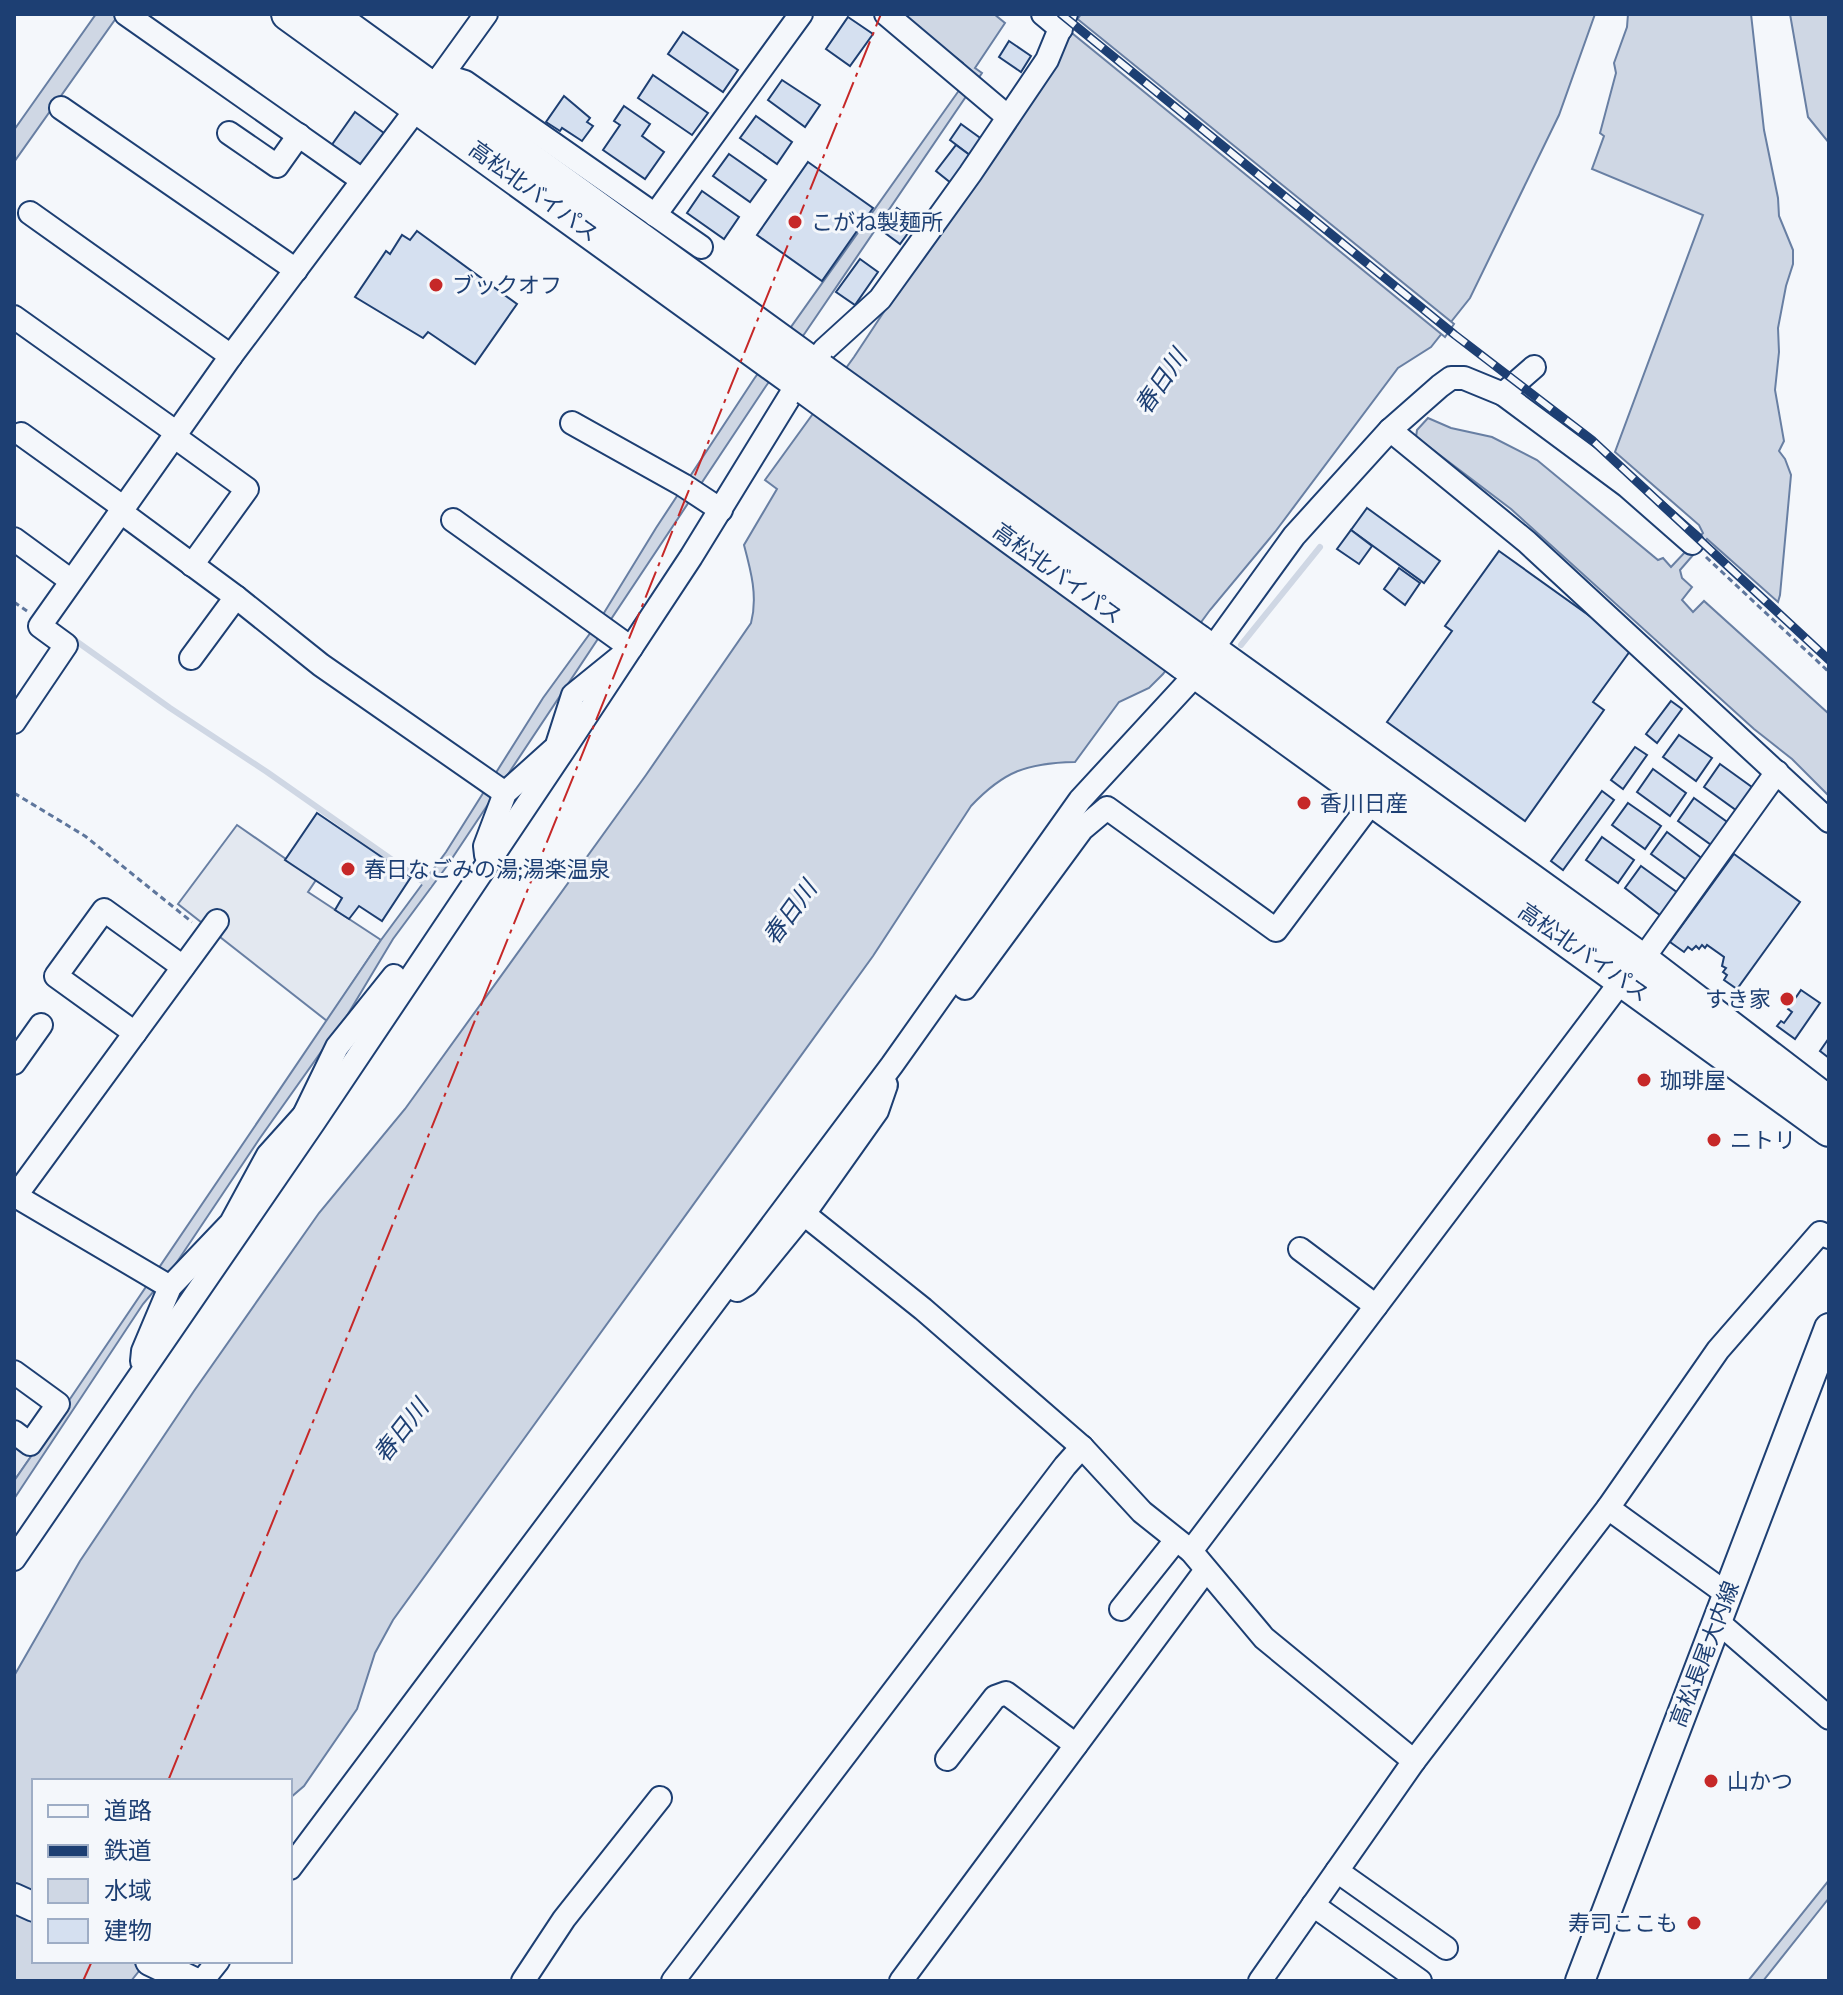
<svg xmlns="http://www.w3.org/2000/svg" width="1843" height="1995" viewBox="0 0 1843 1995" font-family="'Fira Sans Condensed','Noto Sans JP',sans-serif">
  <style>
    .parking { fill: #e3e8f0; stroke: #687fa3; stroke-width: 2 }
    .water { fill: #cfd7e4; stroke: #687fa3; stroke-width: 2 }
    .pier { fill: #f4f7fb; stroke: #687fa3; stroke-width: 2 }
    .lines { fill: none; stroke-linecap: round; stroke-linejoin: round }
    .stream { stroke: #cfd7e4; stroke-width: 6 }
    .building { fill: #d5e0f0; stroke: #1d3f73; stroke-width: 2 }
    .minor-casing { stroke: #1d3f73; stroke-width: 26 }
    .major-casing { stroke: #1d3f73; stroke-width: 32 }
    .highway-casing { stroke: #1d3f73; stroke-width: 36 }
    .path { stroke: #5e769c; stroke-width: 3; stroke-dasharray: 6 4; stroke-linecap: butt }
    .minor { stroke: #f4f7fb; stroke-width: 22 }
    .major { stroke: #f4f7fb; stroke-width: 28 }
    .highway { stroke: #f4f7fb; stroke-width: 32 }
    .rail-casing { stroke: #1d3f73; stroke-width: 9 }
    .rail { stroke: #f4f7fb; stroke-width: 6; stroke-dasharray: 18; stroke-linecap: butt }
    .highway-bridge-casing { stroke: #1d3f73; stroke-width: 36; stroke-linecap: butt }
    .highway-bridge { stroke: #f4f7fb; stroke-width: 32 }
    .power { stroke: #c62828; stroke-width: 2; stroke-dasharray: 28 6 4 6; stroke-linecap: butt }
    .poi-dot { fill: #c62828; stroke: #f4f7fb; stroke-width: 3 }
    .labels { text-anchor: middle; stroke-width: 6; stroke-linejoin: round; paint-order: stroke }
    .street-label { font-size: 22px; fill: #1d3f73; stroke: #f4f7fb }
    .poi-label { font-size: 22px; fill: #1d3f73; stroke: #f4f7fb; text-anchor: start }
    .water-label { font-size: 24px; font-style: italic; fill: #1d3f73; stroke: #f4f7fb }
  </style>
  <rect width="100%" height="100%" fill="#f4f7fb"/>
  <g class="parking">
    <polygon points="237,825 316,880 308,892 381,940 327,1021 178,904"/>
    <polygon points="14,1442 32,1455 14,1481"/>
  </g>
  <g class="water">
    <polygon points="96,14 119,14 14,162 14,130"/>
    <polygon points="898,14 994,14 1005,23 975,68 982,73 805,333 766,386 447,866 393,939 348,1014 260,1138 173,1268 143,1304 14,1499 14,1481 32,1455 381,940 446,852 543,698 599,621 656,528 754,379 960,89 963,63"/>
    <path d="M1081,14H1595L1559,115L1470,298L1431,347L1398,368L1275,532L1210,610L1163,674L1149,688L1119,702L1075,762C1027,763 1004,771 971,806L873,956L393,1620L375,1653L357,1709L304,1786L290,1798V1781H34V1961H147L131,1981H14V1676L80,1561L194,1391L319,1213L405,1109L646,775L751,623C758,597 751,571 744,545L777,489L765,480L854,357Z"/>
    <polygon points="1628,14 1751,14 1764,130 1778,198 1779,216 1793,250 1793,264 1786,286 1778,328 1779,352 1775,390 1784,441 1779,451 1785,459 1791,475 1780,595 1778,602 1707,539 1680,570 1682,578 1692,587 1682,600 1693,612 1704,601 1829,714 1829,796 1792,759 1754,729 1511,509 1416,437 1417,430 1428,418 1451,428 1492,437 1537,460 1658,560 1663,558 1671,567 1703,533 1699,525 1615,452 1703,215 1592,169 1604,136 1600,133 1616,73 1614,63 1627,27"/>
    <polygon points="1790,14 1829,14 1829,143 1808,117"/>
    <polygon points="1829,1880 1829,1898 1763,1981 1748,1981"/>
  </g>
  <polygon class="pier" points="1075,17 1454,324 1445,337 1067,29"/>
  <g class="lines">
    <g class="stream">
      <polyline points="69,636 170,708 267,772 428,885"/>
      <polyline points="1241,645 1320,547"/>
    </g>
  </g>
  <g class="building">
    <polygon points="848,17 873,34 850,66 826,49"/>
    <polygon points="683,32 738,70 723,92 668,54"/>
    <polygon points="1009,41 1031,56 1021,72 999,57"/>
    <polygon points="653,75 708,113 692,135 638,98"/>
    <polygon points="782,80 820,105 805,127 768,100"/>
    <polygon points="564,96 590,118 587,122 593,126 582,141 562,128 560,131 546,122"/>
    <polygon points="624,106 650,124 642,136 664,152 645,179 603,150 620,125 614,121"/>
    <polygon points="355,112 388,136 364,170 331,146"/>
    <polygon points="756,116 792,142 777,164 740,138"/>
    <polygon points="961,124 983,140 971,156 950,140"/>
    <polygon points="956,145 971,156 951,183 936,171"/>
    <polygon points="729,154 766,180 750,202 713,176"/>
    <polygon points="808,162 873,208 822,281 757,235"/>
    <polygon points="702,191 739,217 724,239 687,213"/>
    <polygon points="897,208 916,222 900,244 881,230"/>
    <polygon points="417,231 517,304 475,364 428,332 423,338 355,297 386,251 390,254 402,235 410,240"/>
    <polygon points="860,259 878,272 855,305 836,292"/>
    <polygon points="1367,508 1440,561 1424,583 1351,530"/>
    <polygon points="1351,530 1372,546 1359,564 1337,549"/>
    <polygon points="1499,551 1633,647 1593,702 1604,710 1525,821 1387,722 1452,631 1445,626"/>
    <polygon points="1399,568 1420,583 1405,605 1384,589"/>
    <polygon points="1671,701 1682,709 1657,743 1646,734"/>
    <polygon points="1679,735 1712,758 1696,781 1663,757"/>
    <polygon points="1635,747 1647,755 1623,789 1611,780"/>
    <polygon points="1720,764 1756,790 1740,813 1704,787"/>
    <polygon points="1653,769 1686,793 1670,816 1637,792"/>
    <polygon points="1602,791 1614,800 1563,870 1551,861"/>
    <polygon points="1694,798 1730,824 1714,847 1678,821"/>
    <polygon points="1628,803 1661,826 1645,849 1612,825"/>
    <polygon points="317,813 411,877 382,921 359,906 349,919 335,910 342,898 285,860"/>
    <polygon points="1667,832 1704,860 1688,881 1651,854"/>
    <polygon points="1602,837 1634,860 1618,883 1586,860"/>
    <polygon points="1734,854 1800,902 1737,989 1724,980 1727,975 1723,972 1726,968 1722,966 1724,957 1707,945 1705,948 1702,945 1699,949 1696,946 1692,950 1688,947 1684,952 1670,942"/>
    <polygon points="1641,866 1678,893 1661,916 1625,888"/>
    <polygon points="1801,990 1820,1003 1795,1039 1777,1026 1781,1021 1784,1023 1792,1012 1788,1009"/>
    <polygon points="1829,1038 1829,1058 1820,1051"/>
  </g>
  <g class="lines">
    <defs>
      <g id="minor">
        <polyline points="126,14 362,180"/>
        <polyline points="886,14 1008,117"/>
        <polyline points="1043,14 1061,29"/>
        <polyline points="442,75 486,14"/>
        <polyline points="61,108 296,270"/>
        <polyline points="229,133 277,166 299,135"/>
        <polyline points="30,213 231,356"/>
        <polyline points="655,215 801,14"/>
        <polyline points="14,317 177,433"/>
        <polyline points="1503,394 1534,367"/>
        <polyline points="572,423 683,485 721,510"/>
        <polyline points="1390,430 1527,542 1829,821"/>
        <polyline points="21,434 124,508"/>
        <polyline points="175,437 247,489 192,565"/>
        <polyline points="121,512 236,597 321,665 505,793"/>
        <polyline points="453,520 631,648 573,695 557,745"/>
        <polyline points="14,539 70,580"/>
        <polyline points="191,658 236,597"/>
        <polyline points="14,722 66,645 40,626 231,356 442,75 465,82 701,247"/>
        <polyline points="486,855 485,846 505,793 553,750"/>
        <polyline points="1642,960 1777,772"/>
        <polyline points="965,988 1082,829 1107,808 1276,930 1372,802"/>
        <polyline points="135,1033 56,976 104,910 183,967"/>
        <polyline points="14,1063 41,1025"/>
        <polyline points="309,1119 304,1115 337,1047 394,976"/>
        <polyline points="14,1195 170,1287"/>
        <polyline points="14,1198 217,921"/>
        <polyline points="804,1214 877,1111 886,1085"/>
        <polyline points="1300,1249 1376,1306"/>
        <polyline points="737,1290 747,1284 804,1214 923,1309 1082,1447 1142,1512 1191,1551 1264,1638 1414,1761 1260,1981"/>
        <polyline points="142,1361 143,1351 170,1287 231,1223 268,1155 304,1115"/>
        <polyline points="14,1372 58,1404 30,1444 14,1432"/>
        <polyline points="1608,1508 1718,1350 1820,1233 1829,1237"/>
        <polyline points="1191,1551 1623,979"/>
        <polyline points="14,1559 314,1122 563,751 691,557 798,383 824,350 880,299 970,174 1047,60 1066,14"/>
        <polyline points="1121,1609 1176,1540"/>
        <polyline points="1717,1621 1829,1718"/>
        <polyline points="947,1759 995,1697 1006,1693 1076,1745"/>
        <polyline points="1414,1761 1608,1508 1727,1594"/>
        <polyline points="290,1868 892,1065 1080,800 1186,685 1294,536 1390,430 1440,386 1451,378 1464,378 1503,394 1627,486 1692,543"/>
        <polyline points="1337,1871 1446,1948"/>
        <polyline points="1313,1905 1420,1981"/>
        <polyline points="202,1981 218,1961"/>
        <polyline points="523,1981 564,1919 660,1798"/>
        <polyline points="673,1981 1065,1466 1082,1447"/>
        <polyline points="901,1981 1206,1570"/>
      </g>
      <g id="major">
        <polyline points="14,1898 34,1907"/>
        <polyline points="150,1961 192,1981"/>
        <polyline points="1580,1981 1829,1328"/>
      </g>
      <g id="highway">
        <polyline points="288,14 807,389"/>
        <polyline points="329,14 821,370"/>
        <polyline points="1198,641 1642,960 1829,1103"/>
        <polyline points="1183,663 1829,1130"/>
      </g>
    </defs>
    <use href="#minor" class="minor-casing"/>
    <use href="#major" class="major-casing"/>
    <use href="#highway" class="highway-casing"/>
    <g class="path">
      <polyline points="1706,557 1829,672"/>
      <polyline points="14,602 27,611"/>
      <polyline points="14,793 85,836 192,922"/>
    </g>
    <use href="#minor" class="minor"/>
    <use href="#major" class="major"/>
    <use href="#highway" class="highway"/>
    <defs>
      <polyline id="rail" points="1061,14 1455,335 1592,440 1829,660"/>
    </defs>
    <use href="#rail" class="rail-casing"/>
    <use href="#rail" class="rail"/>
    <defs>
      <g id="highway-bridge">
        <polyline points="821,370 1198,641"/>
        <polyline points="807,389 1183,663"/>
      </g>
    </defs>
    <use href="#highway-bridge" class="highway-bridge-casing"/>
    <use href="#highway-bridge" class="highway-bridge"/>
    <g class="power">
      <polyline points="168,1781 881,14"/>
      <polyline points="83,1981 92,1961"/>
    </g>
  </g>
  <g class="poi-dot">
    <circle cx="795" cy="222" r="8"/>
    <circle cx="436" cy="285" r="8"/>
    <circle cx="1304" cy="803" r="8"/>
    <circle cx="348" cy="869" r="8"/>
    <circle cx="1787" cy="999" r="8"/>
    <circle cx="1644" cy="1080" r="8"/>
    <circle cx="1714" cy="1140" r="8"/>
    <circle cx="1711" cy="1781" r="8"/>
    <circle cx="1694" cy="1923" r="8"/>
  </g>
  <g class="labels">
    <g class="street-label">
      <text transform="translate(534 191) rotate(36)" y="8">高松北バイパス</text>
      <text transform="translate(1058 573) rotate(36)" y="8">高松北バイパス</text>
      <text transform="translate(1584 952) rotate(35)" y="8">高松北バイパス</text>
      <text transform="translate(1704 1654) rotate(-69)" y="8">高松長尾大内線</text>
    </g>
    <g class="poi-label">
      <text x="811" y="230">こがね製麺所</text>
      <text x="452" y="293">ブックオフ</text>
      <text x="1320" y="811">香川日産</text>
      <text x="364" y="877">春日なごみの湯;湯楽温泉</text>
      <text x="1771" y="1007" text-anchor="end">すき家</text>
      <text x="1660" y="1088">珈琲屋</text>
      <text x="1730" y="1148">ニトリ</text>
      <text x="1727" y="1789">山かつ</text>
      <text x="1678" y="1931" text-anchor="end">寿司ここも</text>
    </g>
    <g class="water-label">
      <text transform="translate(1161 382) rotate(-56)" y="8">春日川</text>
      <text transform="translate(790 913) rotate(-54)" y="8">春日川</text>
      <text transform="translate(401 1431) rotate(-52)" y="8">春日川</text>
    </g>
  </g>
  <rect width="1843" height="1995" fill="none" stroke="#1d3f73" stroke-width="32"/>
  <rect x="32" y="1779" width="260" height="184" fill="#f4f7fb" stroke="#9eadc5" stroke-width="2"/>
  <rect x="48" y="1805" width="40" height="12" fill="#f4f7fb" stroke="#9eadc5" stroke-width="2"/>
  <text x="104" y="1819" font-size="24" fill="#1d3f73">道路</text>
  <rect x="48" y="1845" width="40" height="12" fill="#1d3f73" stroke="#9eadc5" stroke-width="2"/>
  <text x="104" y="1859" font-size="24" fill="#1d3f73">鉄道</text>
  <rect x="48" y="1879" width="40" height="24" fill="#cfd7e4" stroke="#9eadc5" stroke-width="2"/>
  <text x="104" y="1899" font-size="24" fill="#1d3f73">水域</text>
  <rect x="48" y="1919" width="40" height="24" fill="#d5e0f0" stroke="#9eadc5" stroke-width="2"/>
  <text x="104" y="1939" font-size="24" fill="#1d3f73">建物</text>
</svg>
